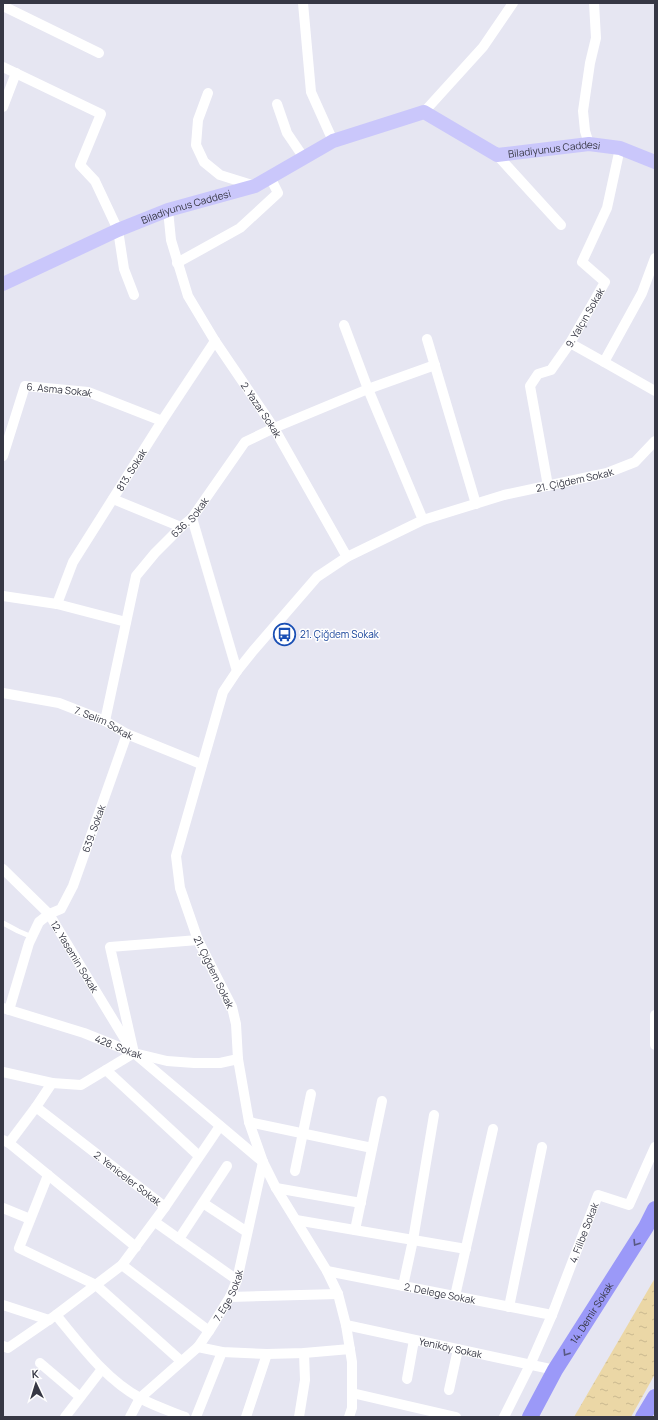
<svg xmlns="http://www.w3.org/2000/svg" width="658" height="1420" viewBox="0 0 658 1420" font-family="Manrope,sans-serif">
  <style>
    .water { fill: url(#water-ripples) }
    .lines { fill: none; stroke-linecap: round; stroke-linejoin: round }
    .lane { stroke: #fff; stroke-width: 5 }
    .street { stroke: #fff; stroke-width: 10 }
    .secondary { stroke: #cac7fb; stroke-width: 14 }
    .primary { stroke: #9b99f8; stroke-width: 16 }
    .oneway { stroke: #595983 }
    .labels { text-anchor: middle; stroke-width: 3; stroke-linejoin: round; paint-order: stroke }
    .street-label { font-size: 10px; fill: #363744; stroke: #fff }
    .transit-label { font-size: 10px; fill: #164399; stroke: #fff; text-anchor: start }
  </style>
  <defs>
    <pattern id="water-ripples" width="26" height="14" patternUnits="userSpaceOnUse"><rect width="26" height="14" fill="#ebd7a6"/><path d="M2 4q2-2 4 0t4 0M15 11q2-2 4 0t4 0" fill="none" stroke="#cab990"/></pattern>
  </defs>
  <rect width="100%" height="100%" fill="#e6e6f2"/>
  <polygon class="water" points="655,1278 655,1374 631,1417 574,1417"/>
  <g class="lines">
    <polyline class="lane" points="3,923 18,931 32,937"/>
    <g class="street">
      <polyline points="303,3 311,92 333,141"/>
      <polyline points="3,6 99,53"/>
      <polyline points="3,67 101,114 80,165 95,181 118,230 124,269 134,295"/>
      <polyline points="208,93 198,120 196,145 204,162 220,175 255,186"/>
      <polyline points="277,104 287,133 304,158"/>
      <polyline points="3,107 16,73"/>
      <polyline points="424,112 483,47 513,3"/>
      <polyline points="589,144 585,131 583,111 590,63 596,38 594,3"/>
      <polyline points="497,155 561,225"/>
      <path id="s1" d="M168,210L171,240L188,296L215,341L274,428L347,557"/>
      <polyline points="655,258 642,293 604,362 655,391"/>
      <polyline points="177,263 240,228 278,193 270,177"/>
      <polyline points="344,325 368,389 423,520"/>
      <polyline points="427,339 476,504"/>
      <polyline points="570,343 604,362"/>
      <path id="s2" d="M3,456L25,386L88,392L162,421"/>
      <path id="s3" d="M548,486L530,386L538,374L551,370L570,343L605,282L582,262L607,208L620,148"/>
      <polyline points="113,499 181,527"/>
      <polyline points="192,518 237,671"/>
      <polyline points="3,596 57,604 126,622"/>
      <path id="s4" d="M57,604L73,562L162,421L215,341"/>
      <path id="s5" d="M3,693L59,703L105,721L127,734L201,764"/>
      <path id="s6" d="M105,721L136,576L155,553L181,527L192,518L245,442L274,428L368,389L435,365"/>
      <path id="s7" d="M3,869L49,914L129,1046"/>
      <polyline points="198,940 110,947 134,1053 263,1162"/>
      <path id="s8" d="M3,1008L84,1033L134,1053L167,1061L194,1063H220L238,1059"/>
      <path id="s9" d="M9,1010L29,943L39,922L49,914L61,909L73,886L127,734"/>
      <polyline points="655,1015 655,1045"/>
      <polyline points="106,1070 199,1156"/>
      <path id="s10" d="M3,1072L52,1083L36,1107L165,1207L122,1265L56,1315L8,1348L3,1346"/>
      <polyline points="52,1083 81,1085 134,1053"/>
      <polyline points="249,1122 372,1148"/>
      <polyline points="3,1140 9,1143 136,1247"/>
      <polyline points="9,1143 36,1107"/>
      <polyline points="295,1171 311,1094"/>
      <polyline points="48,1175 19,1248 96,1285 181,1361"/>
      <polyline points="276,1188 361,1203"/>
      <polyline points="203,1203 247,1232"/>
      <polyline points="165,1207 220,1126"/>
      <polyline points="3,1208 30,1219"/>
      <polyline points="296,1220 466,1249"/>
      <polyline points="155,1222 237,1280"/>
      <polyline points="355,1230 382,1101"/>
      <polyline points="179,1239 227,1166"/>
      <polyline points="122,1265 209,1331"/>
      <path id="s11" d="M327,1271L552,1315"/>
      <polyline points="403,1286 413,1240 434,1115"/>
      <polyline points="455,1296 493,1129"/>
      <polyline points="230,1297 338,1294"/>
      <polyline points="3,1305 49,1320"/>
      <polyline points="509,1307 542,1147"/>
      <path d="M56,1315C81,1345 105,1379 140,1398C154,1406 170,1411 185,1417"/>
      <path id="s12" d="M346,1325L555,1370"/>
      <polyline points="198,1347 222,1352 267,1354 304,1353 350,1349"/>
      <polyline points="40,1363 80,1397"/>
      <polyline points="407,1379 414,1340"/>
      <polyline points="449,1390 458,1349"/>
      <polyline points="352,1393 456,1417"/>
      <polyline points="65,1417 102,1369"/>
      <path id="s13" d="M130,1417L140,1398L198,1347L209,1331L230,1297L237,1280L263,1162"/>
      <polyline points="196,1417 222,1352"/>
      <polyline points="246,1417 267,1354"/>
      <polyline points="299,1417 305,1380 304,1353"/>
      <path id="s14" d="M349,1417L352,1408V1362L346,1325L338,1294L327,1271L276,1188L263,1162L249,1122L238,1059L236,1024L232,1007L198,940L180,888L176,856L223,692L237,671L253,651L317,577L347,557L423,520L504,495L607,473L635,462L655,441"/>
      <path id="s15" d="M504,1417L530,1365L552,1315L598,1195L629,1205L655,1147"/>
    </g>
    <path class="secondary" id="s16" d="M3,284L118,230L168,210L255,186L333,141L424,112L497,155L589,144L620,148L655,162"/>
    <g class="primary">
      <path id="s17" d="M530,1417L555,1370L646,1227L655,1209"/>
      <polyline points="643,1417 655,1397"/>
    </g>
  </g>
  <defs><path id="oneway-chevron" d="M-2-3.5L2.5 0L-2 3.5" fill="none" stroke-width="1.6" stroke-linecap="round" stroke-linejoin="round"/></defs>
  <g class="oneway">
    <use href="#oneway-chevron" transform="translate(636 1243) rotate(122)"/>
    <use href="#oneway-chevron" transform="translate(566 1353) rotate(122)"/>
  </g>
  <defs>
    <symbol id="bus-ring" viewBox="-11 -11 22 22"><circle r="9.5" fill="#fff" stroke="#1a4fb4" stroke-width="1.5"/><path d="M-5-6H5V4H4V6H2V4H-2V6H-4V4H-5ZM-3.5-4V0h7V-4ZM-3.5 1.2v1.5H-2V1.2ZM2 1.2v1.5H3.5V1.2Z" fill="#1a4fb4"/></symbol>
  </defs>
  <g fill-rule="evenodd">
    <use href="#bus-ring" x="272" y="622" width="25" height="25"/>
  </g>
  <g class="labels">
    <g class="street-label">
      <text dy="4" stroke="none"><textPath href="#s16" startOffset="599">Biladiyunus Caddesi</textPath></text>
      <text dy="4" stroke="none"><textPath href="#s16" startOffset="199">Biladiyunus Caddesi</textPath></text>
      <text dy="4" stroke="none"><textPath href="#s3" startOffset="192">9. Yalçın Sokak</textPath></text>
      <text dy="4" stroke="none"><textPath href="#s2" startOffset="108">6. Asma Sokak</textPath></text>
      <text dy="4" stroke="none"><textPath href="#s1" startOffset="224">2. Yazar Sokak</textPath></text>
      <text dy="4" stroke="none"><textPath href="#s4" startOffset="154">813. Sokak</textPath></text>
      <text dy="4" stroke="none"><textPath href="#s14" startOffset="1195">21. Çiğdem Sokak</textPath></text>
      <text dy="4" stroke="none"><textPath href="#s6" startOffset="228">636. Sokak</textPath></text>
      <text dy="4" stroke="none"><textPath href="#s5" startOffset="106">7. Selim Sokak</textPath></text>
      <text dy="4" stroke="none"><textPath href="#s9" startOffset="206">639. Sokak</textPath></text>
      <text dy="4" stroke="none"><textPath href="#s7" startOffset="114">12. Yasemin Sokak</textPath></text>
      <text transform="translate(214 972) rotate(64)" y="4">21. Çiğdem Sokak</text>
      <text dy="4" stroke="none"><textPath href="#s8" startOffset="122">428. Sokak</textPath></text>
      <text dy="4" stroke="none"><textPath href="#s10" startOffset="195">2. Yeniceler Sokak</textPath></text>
      <text dy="4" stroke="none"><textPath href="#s15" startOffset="201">4. Filibe Sokak</textPath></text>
      <text dy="4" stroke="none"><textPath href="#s11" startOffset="115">2. Delege Sokak</textPath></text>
      <text dy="4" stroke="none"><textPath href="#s13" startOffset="159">7. Ege Sokak</textPath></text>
      <text dy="4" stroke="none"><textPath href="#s17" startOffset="121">14. Demir Sokak</textPath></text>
      <text dy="4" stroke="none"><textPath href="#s12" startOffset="107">Yeniköy Sokak</textPath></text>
    </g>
    <g class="transit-label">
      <text x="300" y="638">21. Çiğdem Sokak</text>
    </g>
  </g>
  <rect width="658" height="1420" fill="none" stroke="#363744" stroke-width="8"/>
  <g transform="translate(36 1384) rotate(356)" stroke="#ffffff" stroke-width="3" paint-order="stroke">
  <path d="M0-3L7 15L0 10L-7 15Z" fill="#363744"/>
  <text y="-6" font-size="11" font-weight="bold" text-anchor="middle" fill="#363744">K</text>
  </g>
</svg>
